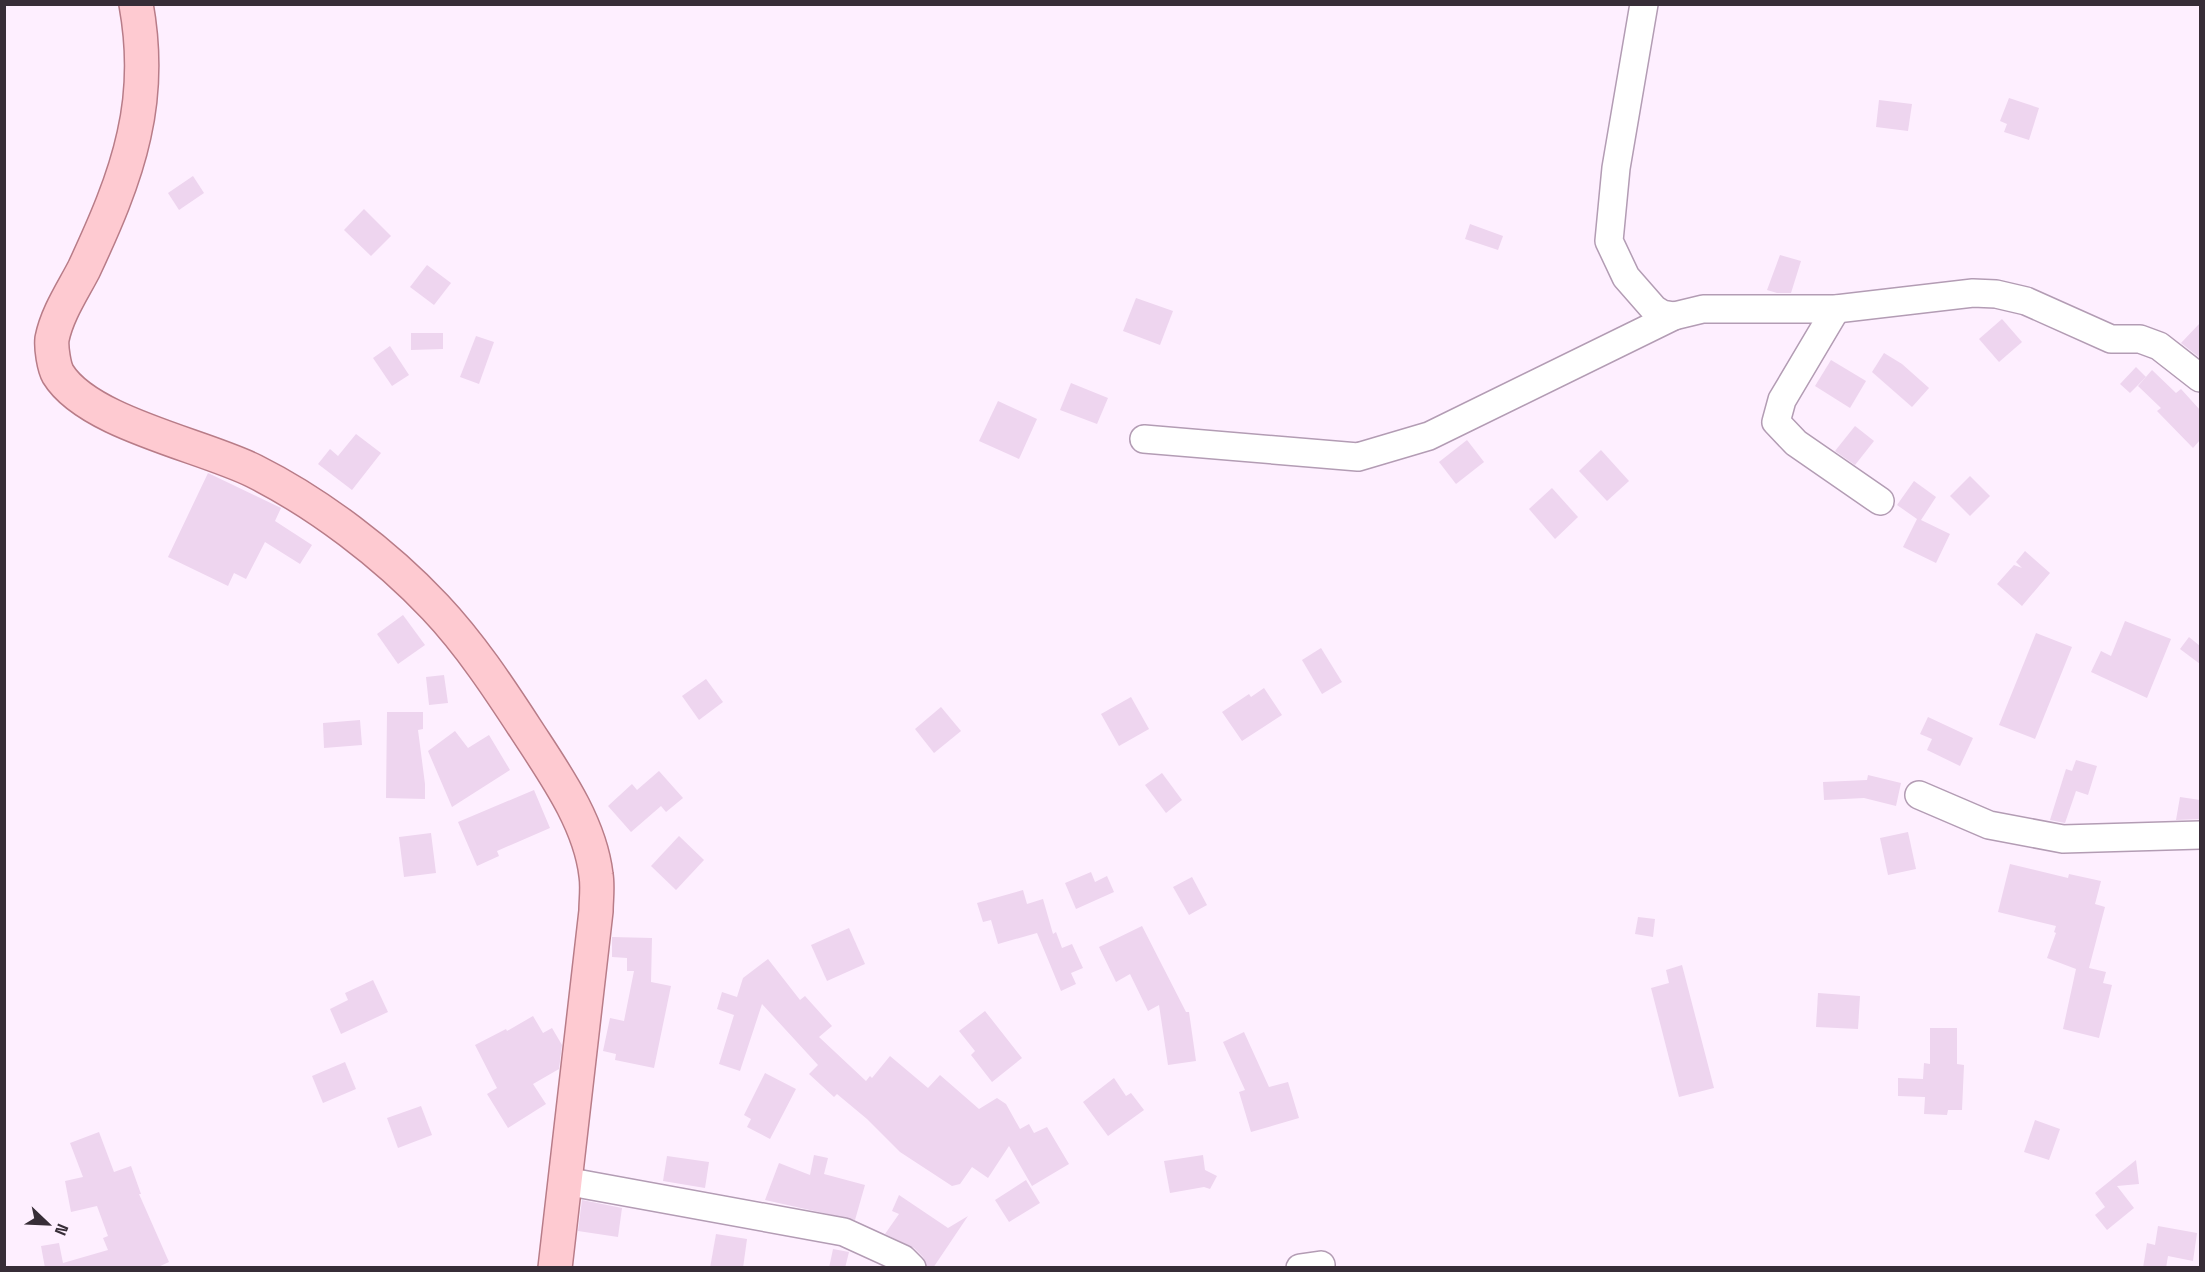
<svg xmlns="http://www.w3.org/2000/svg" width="2205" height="1272" viewBox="0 0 2205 1272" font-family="'Space Grotesk',sans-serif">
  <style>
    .building { fill: #eed5ef }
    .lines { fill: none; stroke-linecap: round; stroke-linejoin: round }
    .minor-casing { stroke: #b39cb4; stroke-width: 30 }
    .major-casing { stroke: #b87c88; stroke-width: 36 }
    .minor { stroke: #fff; stroke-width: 27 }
    .major { stroke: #fecad1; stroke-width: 33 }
  </style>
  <rect width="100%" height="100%" fill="#feefff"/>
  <g class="building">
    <polygon points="2009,98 2039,108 2029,140 2004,132 2007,124 2000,121"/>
    <polygon points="1879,100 1912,104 1908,131 1876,127"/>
    <polygon points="193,176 204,193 179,210 168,193"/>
    <polygon points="364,209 391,236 371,256 344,230"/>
    <polygon points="1470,224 1503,236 1498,250 1465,239"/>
    <polygon points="1780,255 1801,261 1791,293 1777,293 1767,290"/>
    <polygon points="427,265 451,283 434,305 410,287"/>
    <polygon points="1136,298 1173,311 1160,345 1123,331"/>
    <polygon points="2002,319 2022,342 1999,362 1979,339"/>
    <polygon points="2200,323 2200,358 2181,343"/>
    <polygon points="411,333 443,333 443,349 411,350"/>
    <polygon points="476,336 494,342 479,384 460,377"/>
    <polygon points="390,346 409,375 392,386 373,358"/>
    <polygon points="1884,353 1902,364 1929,388 1912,407 1872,372"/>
    <polygon points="1831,360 1866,381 1850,408 1815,386"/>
    <polygon points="2136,367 2146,377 2130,393 2120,384"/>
    <polygon points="2152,370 2176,393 2181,389 2200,410 2200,440 2193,448 2157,411 2161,408 2138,386"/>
    <polygon points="1071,383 1108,398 1097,424 1060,410"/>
    <polygon points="998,401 1037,419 1019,459 979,441"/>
    <polygon points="1855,426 1874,441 1855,465 1835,451"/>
    <polygon points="356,434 381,453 352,490 318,464 330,449 338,456"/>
    <polygon points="1467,440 1484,462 1456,484 1439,462"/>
    <polygon points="1601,450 1629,481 1607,501 1579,471"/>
    <polygon points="208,473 281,508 275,521 312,545 300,564 265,542 246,579 234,573 228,586 168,557"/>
    <polygon points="1970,476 1990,496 1970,516 1950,496"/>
    <polygon points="1914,481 1936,497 1921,520 1950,534 1936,563 1903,547 1917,519 1897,505"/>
    <polygon points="1552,488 1578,517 1555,539 1529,509"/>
    <polygon points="2025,551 2050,573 2022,606 1997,584 2014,565 2022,568 2016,562"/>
    <polygon points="403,615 425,645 398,664 377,634"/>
    <polygon points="2125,621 2171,639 2147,698 2091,672 2101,651 2111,656"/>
    <polygon points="2036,633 2072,647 2035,739 1999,725"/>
    <polygon points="2189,637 2200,646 2200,664 2180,649"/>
    <polygon points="1321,648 1342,682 1322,694 1302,660"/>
    <polygon points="444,675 448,703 429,705 426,677"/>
    <polygon points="706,679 723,702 699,720 682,696"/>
    <polygon points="1264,688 1282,715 1242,741 1222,712 1249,694 1251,697"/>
    <polygon points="1131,697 1149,729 1119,746 1101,714"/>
    <polygon points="941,707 961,731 934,753 915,729"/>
    <polygon points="387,712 423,712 423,729 418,730 425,784 425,799 386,798"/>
    <polygon points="1928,717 1973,738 1960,766 1927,750 1932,739 1920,734"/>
    <polygon points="360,720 362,745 324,748 323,723"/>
    <polygon points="455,731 468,748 489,735 510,770 452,807 428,751"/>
    <polygon points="2076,760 2097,766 2088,795 2076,791 2065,823 2050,820 2066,769 2072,771"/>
    <polygon points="659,771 683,798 666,812 661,806 631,832 608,806 632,784 637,790"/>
    <polygon points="1162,773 1182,800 1166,813 1145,785"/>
    <polygon points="1868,775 1901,783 1896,806 1864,798 1824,800 1823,782 1867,780"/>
    <polygon points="534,790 550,828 497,851 499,856 477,866 458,822"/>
    <polygon points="2180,797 2200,800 2200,819 2176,820"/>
    <polygon points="1908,832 1916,869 1888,875 1880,838"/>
    <polygon points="431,833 436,873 404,877 399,837"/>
    <polygon points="679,836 704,860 676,890 651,866"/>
    <polygon points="2010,864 2068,878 2069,874 2101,881 2095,904 2105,907 2089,968 2106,972 2103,983 2112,985 2099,1038 2063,1029 2076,969 2047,958 2056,933 2054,932 2056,926 1998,912"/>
    <polygon points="1091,872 1095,882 1107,876 1114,892 1076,909 1065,883"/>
    <polygon points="1192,877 1207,905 1189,915 1173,887"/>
    <polygon points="1023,890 1027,904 1043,899 1053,934 1056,932 1062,948 1072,944 1083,968 1071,973 1076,984 1061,991 1037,933 998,944 991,920 983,922 977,903"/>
    <polygon points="1638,917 1655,919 1653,937 1635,934"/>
    <polygon points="1142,926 1186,1012 1189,1012 1196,1061 1168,1065 1159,1005 1148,1011 1130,974 1116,982 1099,947"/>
    <polygon points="849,928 865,964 827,981 811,945"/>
    <polygon points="612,937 652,938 651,982 671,986 654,1068 615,1060 616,1054 603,1051 610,1018 624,1021 634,971 627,971 627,958 612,957"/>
    <polygon points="768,959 800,1000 805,996 832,1026 819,1037 866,1081 870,1076 872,1078 890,1056 928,1088 940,1075 979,1109 997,1098 1006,1104 1020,1129 1029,1124 1034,1133 1047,1127 1069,1164 1032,1186 1009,1146 988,1178 972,1167 960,1184 952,1186 900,1152 867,1119 837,1094 834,1097 809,1074 818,1065 762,1004 740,1071 719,1064 734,1015 717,1009 722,992 737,997 743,978"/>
    <polygon points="1682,965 1714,1088 1679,1097 1651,988 1669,983 1666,970"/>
    <polygon points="373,980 388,1012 341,1034 330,1009 348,1000 345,993"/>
    <polygon points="1818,993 1860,996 1858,1029 1816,1027"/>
    <polygon points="985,1011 1022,1058 992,1082 971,1055 975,1051 959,1031"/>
    <polygon points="533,1016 543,1033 552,1028 562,1045 559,1069 533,1084 546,1104 508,1128 487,1094 497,1088 475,1045 506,1029 507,1031"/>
    <polygon points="1930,1028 1957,1028 1957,1064 1964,1065 1962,1110 1948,1110 1947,1115 1924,1114 1925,1097 1898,1096 1898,1078 1923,1079 1924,1063 1930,1064"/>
    <polygon points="1244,1032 1269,1087 1288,1082 1299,1118 1251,1132 1239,1092 1245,1090 1223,1042"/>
    <polygon points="345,1062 356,1089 323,1103 312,1076"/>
    <polygon points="765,1073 796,1089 770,1139 747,1127 751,1119 744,1115"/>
    <polygon points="1114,1078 1126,1096 1131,1093 1144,1110 1108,1136 1083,1102"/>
    <polygon points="421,1106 432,1135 398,1148 387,1118"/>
    <polygon points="2035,1120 2060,1129 2049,1160 2024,1152"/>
    <polygon points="99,1132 114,1172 131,1166 141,1194 139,1194 169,1262 156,1268 45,1268 41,1246 59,1243 63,1263 108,1250 103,1238 108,1236 97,1206 71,1212 65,1181 83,1177 70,1143"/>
    <polygon points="814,1155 828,1158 824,1174 865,1185 855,1220 765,1200 779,1163 810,1175"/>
    <polygon points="1203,1155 1205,1170 1217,1176 1210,1189 1204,1187 1170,1193 1164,1161"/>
    <polygon points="667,1156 709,1162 705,1188 663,1181"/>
    <polygon points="2136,1160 2139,1184 2117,1186 2134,1208 2107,1230 2095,1215 2105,1207 2095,1193"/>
    <polygon points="1026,1180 1040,1203 1009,1222 995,1200"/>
    <polygon points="899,1195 948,1228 968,1216 933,1268 927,1267 923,1257 914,1248 885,1234 899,1214 892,1211"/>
    <polygon points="582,1200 622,1208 618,1237 578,1231"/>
    <polygon points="2158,1226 2197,1233 2193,1261 2168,1256 2166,1268 2143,1268 2147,1243 2155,1245"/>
    <polygon points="716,1234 747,1239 743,1268 710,1268"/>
    <polygon points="833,1249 849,1252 845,1268 829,1268"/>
  </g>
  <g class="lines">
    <defs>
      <g id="minor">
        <polyline points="1644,4 1616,168 1609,241 1626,277 1654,309 1662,314 1674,316 1703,309 1836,309 1973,293 1996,294 2026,301 2111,339 2140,339 2159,346 2200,378"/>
        <polyline points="1836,309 1782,400 1776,422 1796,443 1880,501"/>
        <polyline points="1144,439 1358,457 1429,436 1674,316"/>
        <polyline points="1919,795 1989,825 2063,839 2200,835"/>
        <polyline points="565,1181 844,1232 903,1259 912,1268"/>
        <polyline points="1300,1268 1321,1265"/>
      </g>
      <path id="major" d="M136,4C144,48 144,91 134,135C124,181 104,226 84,269C72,292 57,314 52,339C51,348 54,367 58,374C88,423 202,445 254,471C318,503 385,554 435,607C470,644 499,688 527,731C555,774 590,823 596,875C598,887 596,900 596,911L555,1268"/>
    </defs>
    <use href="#minor" class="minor-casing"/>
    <use href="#major" class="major-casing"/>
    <use href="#minor" class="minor"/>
    <use href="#major" class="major"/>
  </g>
  <rect width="2205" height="1272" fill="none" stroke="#372d37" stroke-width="12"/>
  <g transform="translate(48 1224) rotate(113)" stroke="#feefff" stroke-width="4.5" paint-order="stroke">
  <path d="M0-4.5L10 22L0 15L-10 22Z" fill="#372d37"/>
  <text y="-9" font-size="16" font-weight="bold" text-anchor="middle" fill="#372d37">N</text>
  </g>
</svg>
